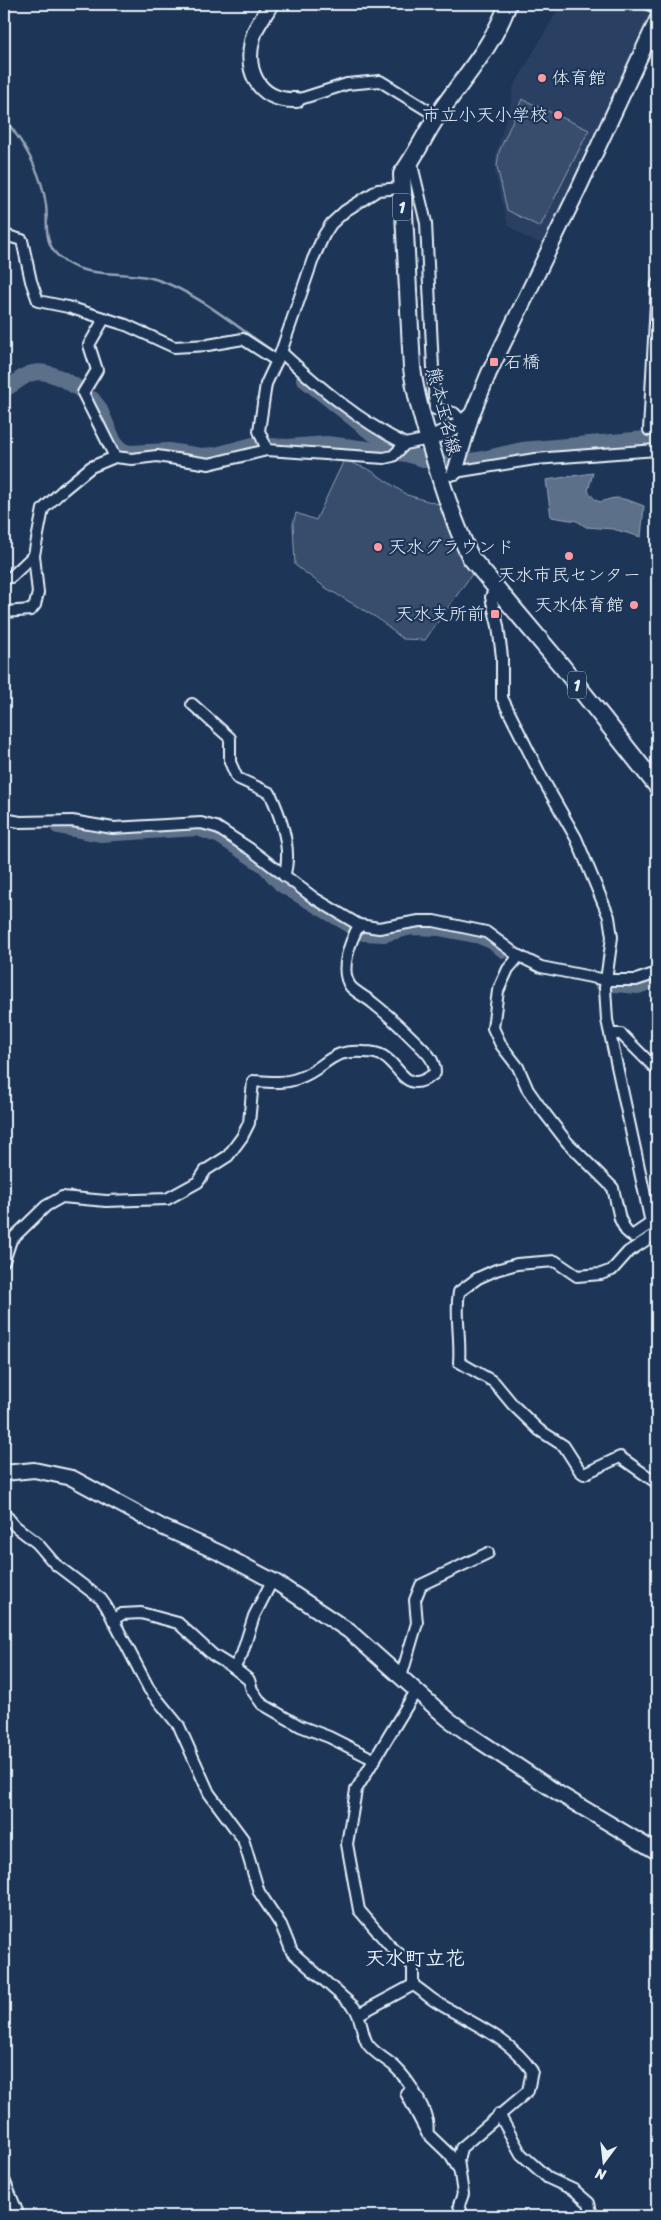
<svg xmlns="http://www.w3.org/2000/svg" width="661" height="2220" viewBox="0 0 661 2220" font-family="Sriracha,'Klee One',sans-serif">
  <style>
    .built { fill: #2a4162 }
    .green { fill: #374d6c; stroke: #909fb2 }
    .water { fill: #5d7089; stroke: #95a4b5 }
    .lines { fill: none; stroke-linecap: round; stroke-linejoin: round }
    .stream { stroke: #95a4b5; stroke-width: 2.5 }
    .river { stroke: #5d7089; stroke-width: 16 }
    .minor-casing { stroke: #e8f1f8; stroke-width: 14 }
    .tertiary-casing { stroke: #e8f1f8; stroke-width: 18 }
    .primary-casing { stroke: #e8f1f8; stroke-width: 20 }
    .minor { stroke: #1d3557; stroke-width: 10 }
    .tertiary { stroke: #1d3557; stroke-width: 14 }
    .primary { stroke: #1d3557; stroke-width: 16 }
    .poi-dot { fill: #ff9aa2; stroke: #1d3557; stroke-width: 2 }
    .labels { text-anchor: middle; stroke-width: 4.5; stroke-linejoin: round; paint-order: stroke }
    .shield { fill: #1d3557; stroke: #abb9c8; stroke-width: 1 }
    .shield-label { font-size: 16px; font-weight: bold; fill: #e8f1f8 }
    .poi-label { font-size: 18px; fill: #e8f1f8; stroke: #1d3557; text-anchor: start }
    .street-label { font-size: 18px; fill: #e8f1f8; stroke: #1d3557 }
    .quarter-label { font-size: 20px; font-weight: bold; fill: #e8f1f8; stroke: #1d3557 }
  </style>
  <rect width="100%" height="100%" fill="#1d3557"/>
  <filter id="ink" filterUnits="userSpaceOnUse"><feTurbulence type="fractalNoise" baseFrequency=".02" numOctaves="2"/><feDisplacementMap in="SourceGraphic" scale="10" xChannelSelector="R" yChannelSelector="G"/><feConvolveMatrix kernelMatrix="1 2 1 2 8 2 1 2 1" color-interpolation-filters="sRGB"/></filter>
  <g filter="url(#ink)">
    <polygon class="built" points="561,4 642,4 657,11 657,14 545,242 537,242 526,238 508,225 495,173 496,153 512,99 513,88"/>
    <g class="green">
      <polygon points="522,99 589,130 540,227 507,210 497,166 499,152"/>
      <polygon points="344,460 370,470 407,495 445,506 472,574 425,640 403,639 377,618 326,588 295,565 293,524 296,513 316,520"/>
    </g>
    <path class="water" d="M593,473L588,491C602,509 600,499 616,498C624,498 636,503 644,506L641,537L613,529L586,527L577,521L551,517L546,480Z"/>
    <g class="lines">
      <path class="stream" d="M4,118C24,143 42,173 46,205C48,221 44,236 53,250C76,282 121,269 155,279C197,292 238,328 274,352"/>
      <g class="river">
        <polyline points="304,379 368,430 401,451"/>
        <path d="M4,389C12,386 19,379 27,375C44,366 68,381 82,391"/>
        <polyline points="92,399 99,408 114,442 121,450 129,453 169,451 201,456 216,455 253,445 287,447 327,444 407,454 441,464 478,460 522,450 657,438"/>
        <polyline points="58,826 100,834 197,828 220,836 264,865 281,884 364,933 384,934 411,927 439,928 480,936 492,941 504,950"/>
        <polyline points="602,983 638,986 657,979"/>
      </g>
      <defs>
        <g id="minor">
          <polyline points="648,4 657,8"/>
          <polyline points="297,100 347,84 380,81 437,116"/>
          <polyline points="411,161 426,223 435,409 454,413 463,422"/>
          <polyline points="401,188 378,190 345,211 331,224 324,235 313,259 281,352 266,384 259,431 267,450 384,458 393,456 405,444 429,439"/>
          <polyline points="4,235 22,240 31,281 38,301 68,307 126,325 174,347 208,345 243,339 277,361"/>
          <polyline points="657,284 649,430 657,430"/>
          <polyline points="104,319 89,345 97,370 83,393 115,457"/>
          <path d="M281,352C320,388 358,420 405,444"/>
          <polyline points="451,475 455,472 535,459 657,450"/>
          <polyline points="4,578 11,577 34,555"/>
          <polyline points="495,587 491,597 498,626 502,657 502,698 542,778 576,838 609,917 612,937 605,988 607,1020 651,1223 657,1233"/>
          <polyline points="4,612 31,610 35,605 38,593 34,555 43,509 63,490 91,467 115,457 132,459 157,456 209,464 267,450"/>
          <path d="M192,704L230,738V762L237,778L270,793C281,817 293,850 284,876"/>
          <polyline points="4,819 20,822 72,821 113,828 201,823 216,827 250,849 314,898 359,925 379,928 419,921 434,921 486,932 517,955 541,967 606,980 636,980 657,973"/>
          <polyline points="517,955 515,961 508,969 498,991 493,1028 501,1045 518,1067 528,1090 540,1107 567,1142 613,1188 620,1219 626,1231 632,1236 651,1223"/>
          <polyline points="611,1034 621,1034 657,1070"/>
          <path d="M657,1233L628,1252L612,1270L601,1274L577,1276L555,1261L517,1264L496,1270L478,1278L459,1292C455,1315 461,1339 459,1362L494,1382L513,1405L539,1430L564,1446L580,1471L584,1474L620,1457L657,1483"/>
          <path d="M4,1261L11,1240L46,1206L62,1197L106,1201L167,1199L198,1182L206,1170L228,1156L242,1137L249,1123L253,1081C268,1082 284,1084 299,1078C327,1068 328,1049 364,1052C369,1052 378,1053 383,1056C402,1067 405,1097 435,1073C435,1059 426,1052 416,1042C402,1028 388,1015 373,1003C367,998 357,993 351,987C338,971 351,940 359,925"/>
          <path d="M4,1513L15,1526L37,1543L55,1564L101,1599L106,1606L149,1689L179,1726L209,1793L243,1839L259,1892L281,1925L292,1952L354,2007C362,2018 361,2032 367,2043C372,2052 386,2059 394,2066C408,2079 432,2115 427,2133"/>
          <polyline points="272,1581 254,1616 242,1654 234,1668 249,1680 252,1690 262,1704 300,1726 329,1737 375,1760"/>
          <polyline points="113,1620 122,1614 141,1613 178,1623 213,1655 234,1668"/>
          <polyline points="401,1677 417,1623 415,1600 421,1585 488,1553"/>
          <polyline points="413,1985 413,1966 389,1945 359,1910 347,1844 356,1790 416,1691"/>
          <path d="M413,1985C422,1990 429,1998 438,2003C471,2023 510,2038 532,2071L528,2091L461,2148L458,2160L463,2194L459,2205L463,2216"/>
          <polyline points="359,2014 413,1985"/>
          <polyline points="406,2093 427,2133 450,2155 458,2168"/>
          <polyline points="499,2114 521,2154 548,2178 574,2190 589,2203 592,2216"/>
          <polyline points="4,2180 19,2216"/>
        </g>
        <g id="tertiary">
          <path d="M271,4C266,13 259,22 255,31C242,67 256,102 297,100"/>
          <polyline points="429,439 460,425 472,414 489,373 578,190 657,20"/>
          <polyline points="455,472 472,414"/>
          <polyline points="4,1473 34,1470 72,1478 162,1527 220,1553 277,1583 349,1631 448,1719 469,1734 558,1793 657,1852"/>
        </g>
        <path id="primary" d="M508,4C493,46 463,78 438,115C425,134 416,155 402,174L412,368C416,399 425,427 434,457C444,492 455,526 471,558L561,665L657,786"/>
      </defs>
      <use href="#minor" class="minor-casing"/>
      <use href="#tertiary" class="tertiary-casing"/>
      <use href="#primary" class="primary-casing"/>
      <use href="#minor" class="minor"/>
      <use href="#tertiary" class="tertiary"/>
      <use href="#primary" class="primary"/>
    </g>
  </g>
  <g class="poi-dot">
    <circle cx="542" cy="78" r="5"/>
    <circle cx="558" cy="115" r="5"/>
    <rect x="489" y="357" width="10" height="10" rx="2.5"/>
    <circle cx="378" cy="547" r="5"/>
    <circle cx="569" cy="556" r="5"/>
    <circle cx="634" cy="605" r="5"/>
    <rect x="490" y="609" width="10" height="10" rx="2.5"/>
  </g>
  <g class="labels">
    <g class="shield">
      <rect x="393" y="193.5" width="18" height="27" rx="4"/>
      <rect x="568" y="671.5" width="18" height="27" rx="4"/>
    </g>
    <g class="shield-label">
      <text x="402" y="213">1</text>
      <text x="577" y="691">1</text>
    </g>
    <g class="poi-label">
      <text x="552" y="84">体育館</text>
      <text x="548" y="121" text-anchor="end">市立小天小学校</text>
      <text x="504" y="368">石橋</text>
      <text x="388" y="553">天水グラウンド</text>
      <text x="569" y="581" text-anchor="middle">天水市民センター</text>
      <text x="624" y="611" text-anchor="end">天水体育館</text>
      <text x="485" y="620" text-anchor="end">天水支所前</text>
    </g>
    <g class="street-label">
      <text transform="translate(444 411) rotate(76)" y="6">熊本玉名線</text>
    </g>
    <g class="quarter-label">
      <text x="415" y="1965">天水町立花</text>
    </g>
  </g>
  <rect width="661" height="2220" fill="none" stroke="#1d3557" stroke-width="20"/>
  <rect x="10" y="10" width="641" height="2200" fill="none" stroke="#e8f1f8" stroke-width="2" filter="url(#ink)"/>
  <g transform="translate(604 2162) rotate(195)" stroke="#1d3557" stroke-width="4" paint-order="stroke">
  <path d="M0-4L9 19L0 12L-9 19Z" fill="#e8f1f8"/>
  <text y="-8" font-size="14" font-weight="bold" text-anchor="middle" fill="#e8f1f8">N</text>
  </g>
</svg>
